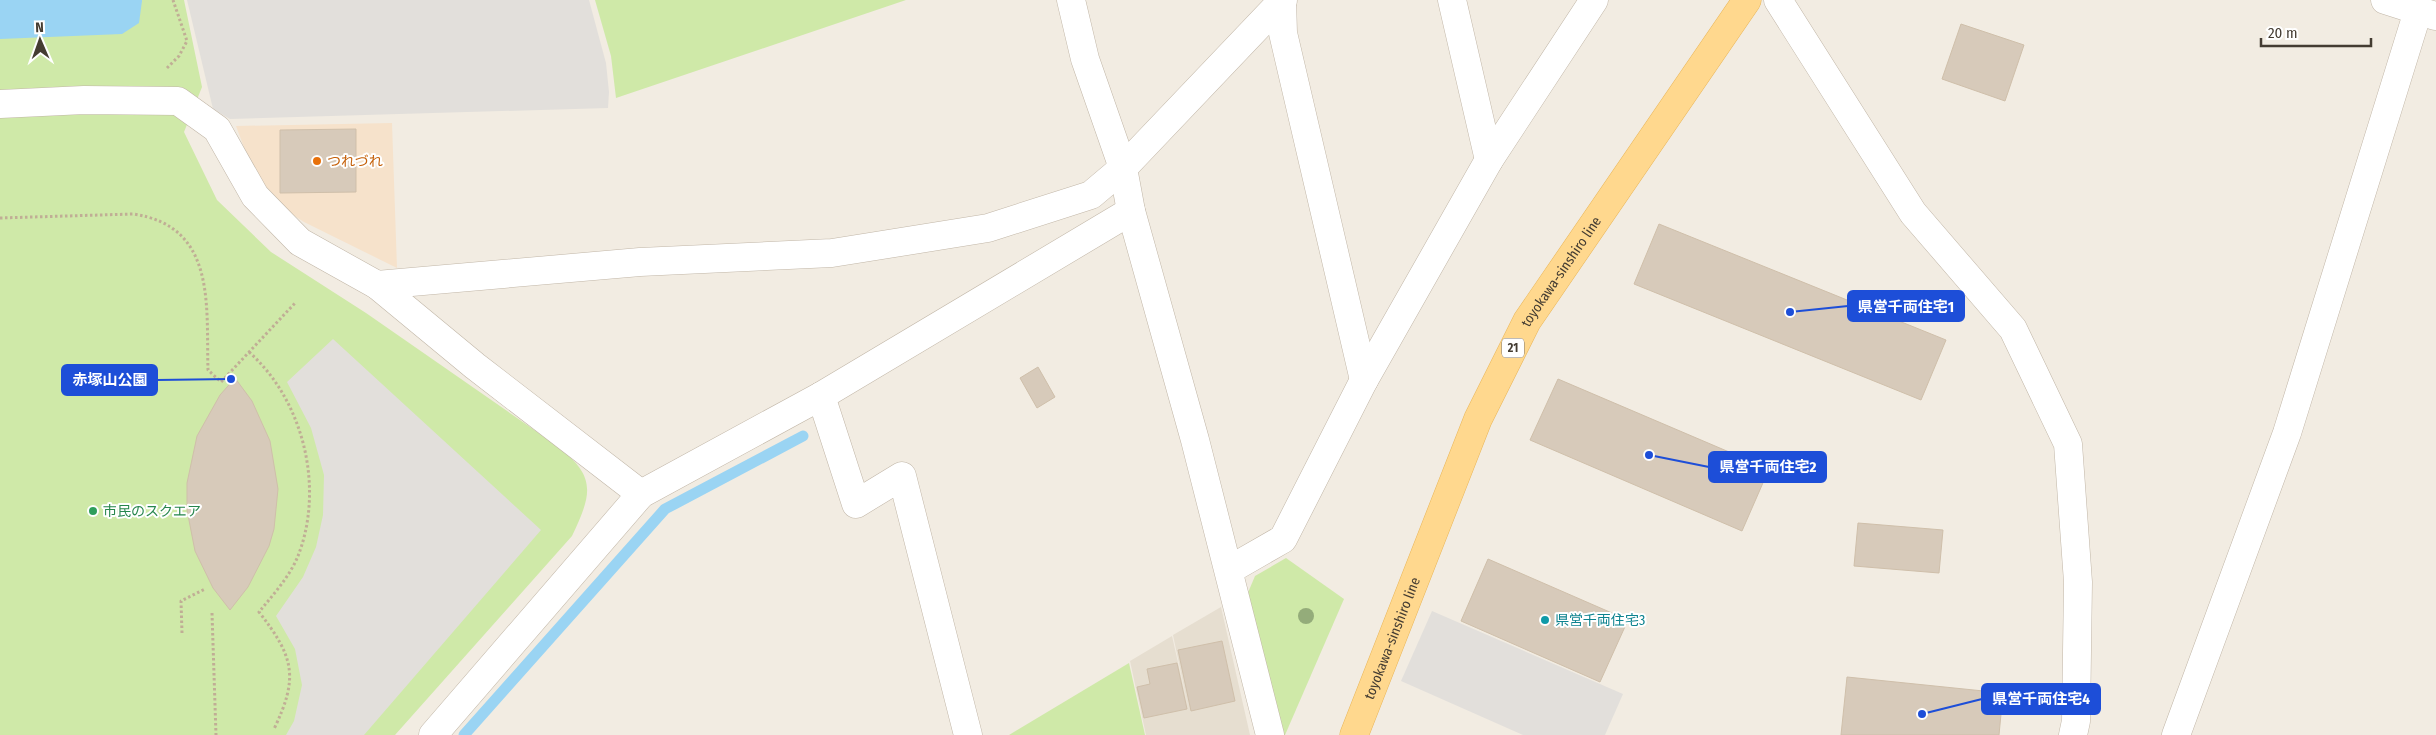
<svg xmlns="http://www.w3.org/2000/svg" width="2436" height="735" viewBox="0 0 2436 735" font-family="'Fira Sans Condensed','Noto Sans JP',sans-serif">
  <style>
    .residential { fill: #e6ded0 }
    .commercial { fill: #f6e2cb }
    .green { fill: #cfe9a8 }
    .parking { fill: #e2dfdb }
    .water { fill: #9ad4f3 }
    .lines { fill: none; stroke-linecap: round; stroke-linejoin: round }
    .stream { stroke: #9ad4f3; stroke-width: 11 }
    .building { fill: #d7caba; stroke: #cfbfaa }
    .minor-casing { stroke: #c1b6a7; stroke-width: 29 }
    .major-casing { stroke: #e9b659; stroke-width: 29 }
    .path { stroke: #c0ae95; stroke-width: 3; stroke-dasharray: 2.5 2.5; stroke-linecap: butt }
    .minor { stroke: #fff; stroke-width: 28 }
    .major { stroke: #ffd88e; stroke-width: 28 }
    .tree { fill: #94ac7a }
    .food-dot { fill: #e8710a; stroke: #fff; stroke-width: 2 }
    .leisure-dot { fill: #2e9e5b; stroke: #fff; stroke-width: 2 }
    .culture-dot { fill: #0f9aa8; stroke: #fff; stroke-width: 2 }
    .labels { text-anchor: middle; stroke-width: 4; stroke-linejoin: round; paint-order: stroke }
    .shield { fill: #fff; stroke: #7c7670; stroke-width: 1 }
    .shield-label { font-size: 12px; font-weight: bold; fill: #443c32 }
    .food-label { font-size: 14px; fill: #c56008; stroke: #fff; text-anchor: start }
    .street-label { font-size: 14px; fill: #443c32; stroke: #fff }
    .leisure-label { font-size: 14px; fill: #27864d; stroke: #fff; text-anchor: start }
    .culture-label { font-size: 14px; fill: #0d838f; stroke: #fff; text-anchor: start }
    .leader { fill: none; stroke: #1d4ed8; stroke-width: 2 }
    .callout-dot { fill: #1d4ed8; stroke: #fff; stroke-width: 2 }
    .callout { fill: #1d4ed8; stroke: #1d4ed8; stroke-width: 2 }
    .callout-label { font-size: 15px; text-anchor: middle; font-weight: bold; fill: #fff }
  </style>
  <rect width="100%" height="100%" fill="#f2ece2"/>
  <polygon class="residential" points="1221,607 1250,735 1146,735 1130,661 1172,636 1189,711 1173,635"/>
  <polygon class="commercial" points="392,123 397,268 304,222 276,204 254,174 236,126"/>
  <g class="green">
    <path d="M0,0H184L202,87L184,132L217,200L271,252L366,313L556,445C596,476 593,492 572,536L395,735H0Z"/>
    <polygon points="595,0 906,0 616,98 611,56"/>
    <polygon points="1286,558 1344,599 1285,735 1282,735 1247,595 1255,576"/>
    <polygon points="1129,663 1145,735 1009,735"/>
  </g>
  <g class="parking">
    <polygon points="187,0 589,0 606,63 609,92 608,108 230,119 213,109"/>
    <polygon points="333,339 541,530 364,735 286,735 294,721 302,685 295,649 276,616 303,577 316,547 323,515 324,475 311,428 287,382"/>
    <polygon points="1432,611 1623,694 1605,735 1523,735 1401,681"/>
  </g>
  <polygon class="water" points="0,0 142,0 142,1 139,23 122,34 0,39"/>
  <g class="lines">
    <polyline class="stream" points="464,735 665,509 803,436"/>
  </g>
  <g class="building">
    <polygon points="1961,24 2024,45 2005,101 1942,79"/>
    <polygon points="356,129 356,192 280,193 280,130"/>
    <polygon points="1659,224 1946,340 1921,400 1634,284"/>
    <polygon points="1038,367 1055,397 1037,408 1020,378"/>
    <polygon points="235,378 252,401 270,441 278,489 274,529 269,546 248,587 230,610 213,588 195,551 187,510 187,483 197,436 220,395"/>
    <polygon points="1558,379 1769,469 1742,531 1530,440"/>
    <polygon points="1858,523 1943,530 1939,573 1854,566"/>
    <polygon points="1488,559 1628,620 1600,682 1461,621"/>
    <polygon points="1222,641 1235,701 1191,711 1178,650"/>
    <polygon points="1177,663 1187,709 1144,718 1137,687 1150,684 1147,669"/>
    <polygon points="1847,677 2003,693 1999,735 1841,735"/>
  </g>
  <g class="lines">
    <defs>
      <g id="minor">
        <polyline points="1071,0 1085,59 1123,168 1131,211 1195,440 1270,735"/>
        <polyline points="1282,0 1283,33 1364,380"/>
        <polyline points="1452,0 1489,160"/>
        <polyline points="1778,0 1913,213 2013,329 2068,444 2078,582 2076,721 2073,735"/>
        <polyline points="2385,0 2435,16"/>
        <polyline points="0,104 84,100 178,101 217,129 255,196 300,242 377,285 475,366 641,494"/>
        <polyline points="377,285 640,262 832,253 988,228 1091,195 1123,168 1283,0"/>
        <polyline points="821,396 1131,211"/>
        <polyline points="1229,570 1283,539 1364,380 1489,160 1594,0"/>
        <polyline points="433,735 641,494 821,396 856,504 902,476 968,735"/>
        <polyline points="2176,735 2287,433 2418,11"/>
      </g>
      <g id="major">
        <path id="s1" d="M1354,735L1478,419L1527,321L1747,0"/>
      </g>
    </defs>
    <use href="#minor" class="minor-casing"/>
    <use href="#major" class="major-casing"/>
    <g class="path">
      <polyline points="167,68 179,56 187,41 173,0"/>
      <path d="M0,218L133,214C217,226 206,306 208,370L221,382L296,302"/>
      <path d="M249,352C303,400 325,487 298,556C290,576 273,595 259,612C294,657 299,677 274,729"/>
      <polyline points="212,613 216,735"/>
      <polyline points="182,633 181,601 205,589"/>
    </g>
    <use href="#minor" class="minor"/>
    <use href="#major" class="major"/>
  </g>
  <circle class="tree" cx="1306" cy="616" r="8"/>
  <circle class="food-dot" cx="317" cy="161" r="5"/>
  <circle class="leisure-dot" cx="93" cy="511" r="5"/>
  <circle class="culture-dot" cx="1545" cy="620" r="5"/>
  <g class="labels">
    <rect class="shield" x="1502" y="338.5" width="22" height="19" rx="4"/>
    <g class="shield-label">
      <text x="1513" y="352">21</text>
    </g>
    <g class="food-label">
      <text x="327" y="166">つれづれ</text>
    </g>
    <g class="street-label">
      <text dy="5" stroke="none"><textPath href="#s1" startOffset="509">toyokawa-sinshiro line</textPath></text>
      <text dy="5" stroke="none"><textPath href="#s1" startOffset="104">toyokawa-sinshiro line</textPath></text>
    </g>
    <g class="leisure-label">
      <text x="103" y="516">市民のスクエア</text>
    </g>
    <g class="culture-label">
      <text x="1555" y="625">県営千両住宅3</text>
    </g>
  </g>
  <path class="leader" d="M1790 312L1848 306M231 379L157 380M1649 455L1709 467M1922 714L1982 699"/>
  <g class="callout-dot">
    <circle cx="1790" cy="312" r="5"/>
    <circle cx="231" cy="379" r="5"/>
    <circle cx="1649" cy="455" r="5"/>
    <circle cx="1922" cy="714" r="5"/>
  </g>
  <g class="callout">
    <rect x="1848" y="291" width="116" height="30" rx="5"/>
    <rect x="62" y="365" width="95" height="30" rx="5"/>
    <rect x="1709" y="452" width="117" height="30" rx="5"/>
    <rect x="1982" y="684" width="118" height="30" rx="5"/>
  </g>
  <g class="callout-label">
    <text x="1906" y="312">県営千両住宅1</text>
    <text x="110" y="385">赤塚山公園</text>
    <text x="1768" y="472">県営千両住宅2</text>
    <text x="2041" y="704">県営千両住宅4</text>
  </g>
  <g transform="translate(40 40) rotate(358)" stroke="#ffffff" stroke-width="4" paint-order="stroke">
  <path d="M0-4L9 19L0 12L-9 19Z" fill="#443c32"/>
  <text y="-8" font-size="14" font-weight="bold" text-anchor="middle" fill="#443c32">N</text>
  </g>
  <path d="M2261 38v8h110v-8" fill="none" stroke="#443c32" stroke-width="2.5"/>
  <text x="2268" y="38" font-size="15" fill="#443c32" stroke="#ffffff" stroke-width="4" paint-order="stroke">20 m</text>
</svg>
